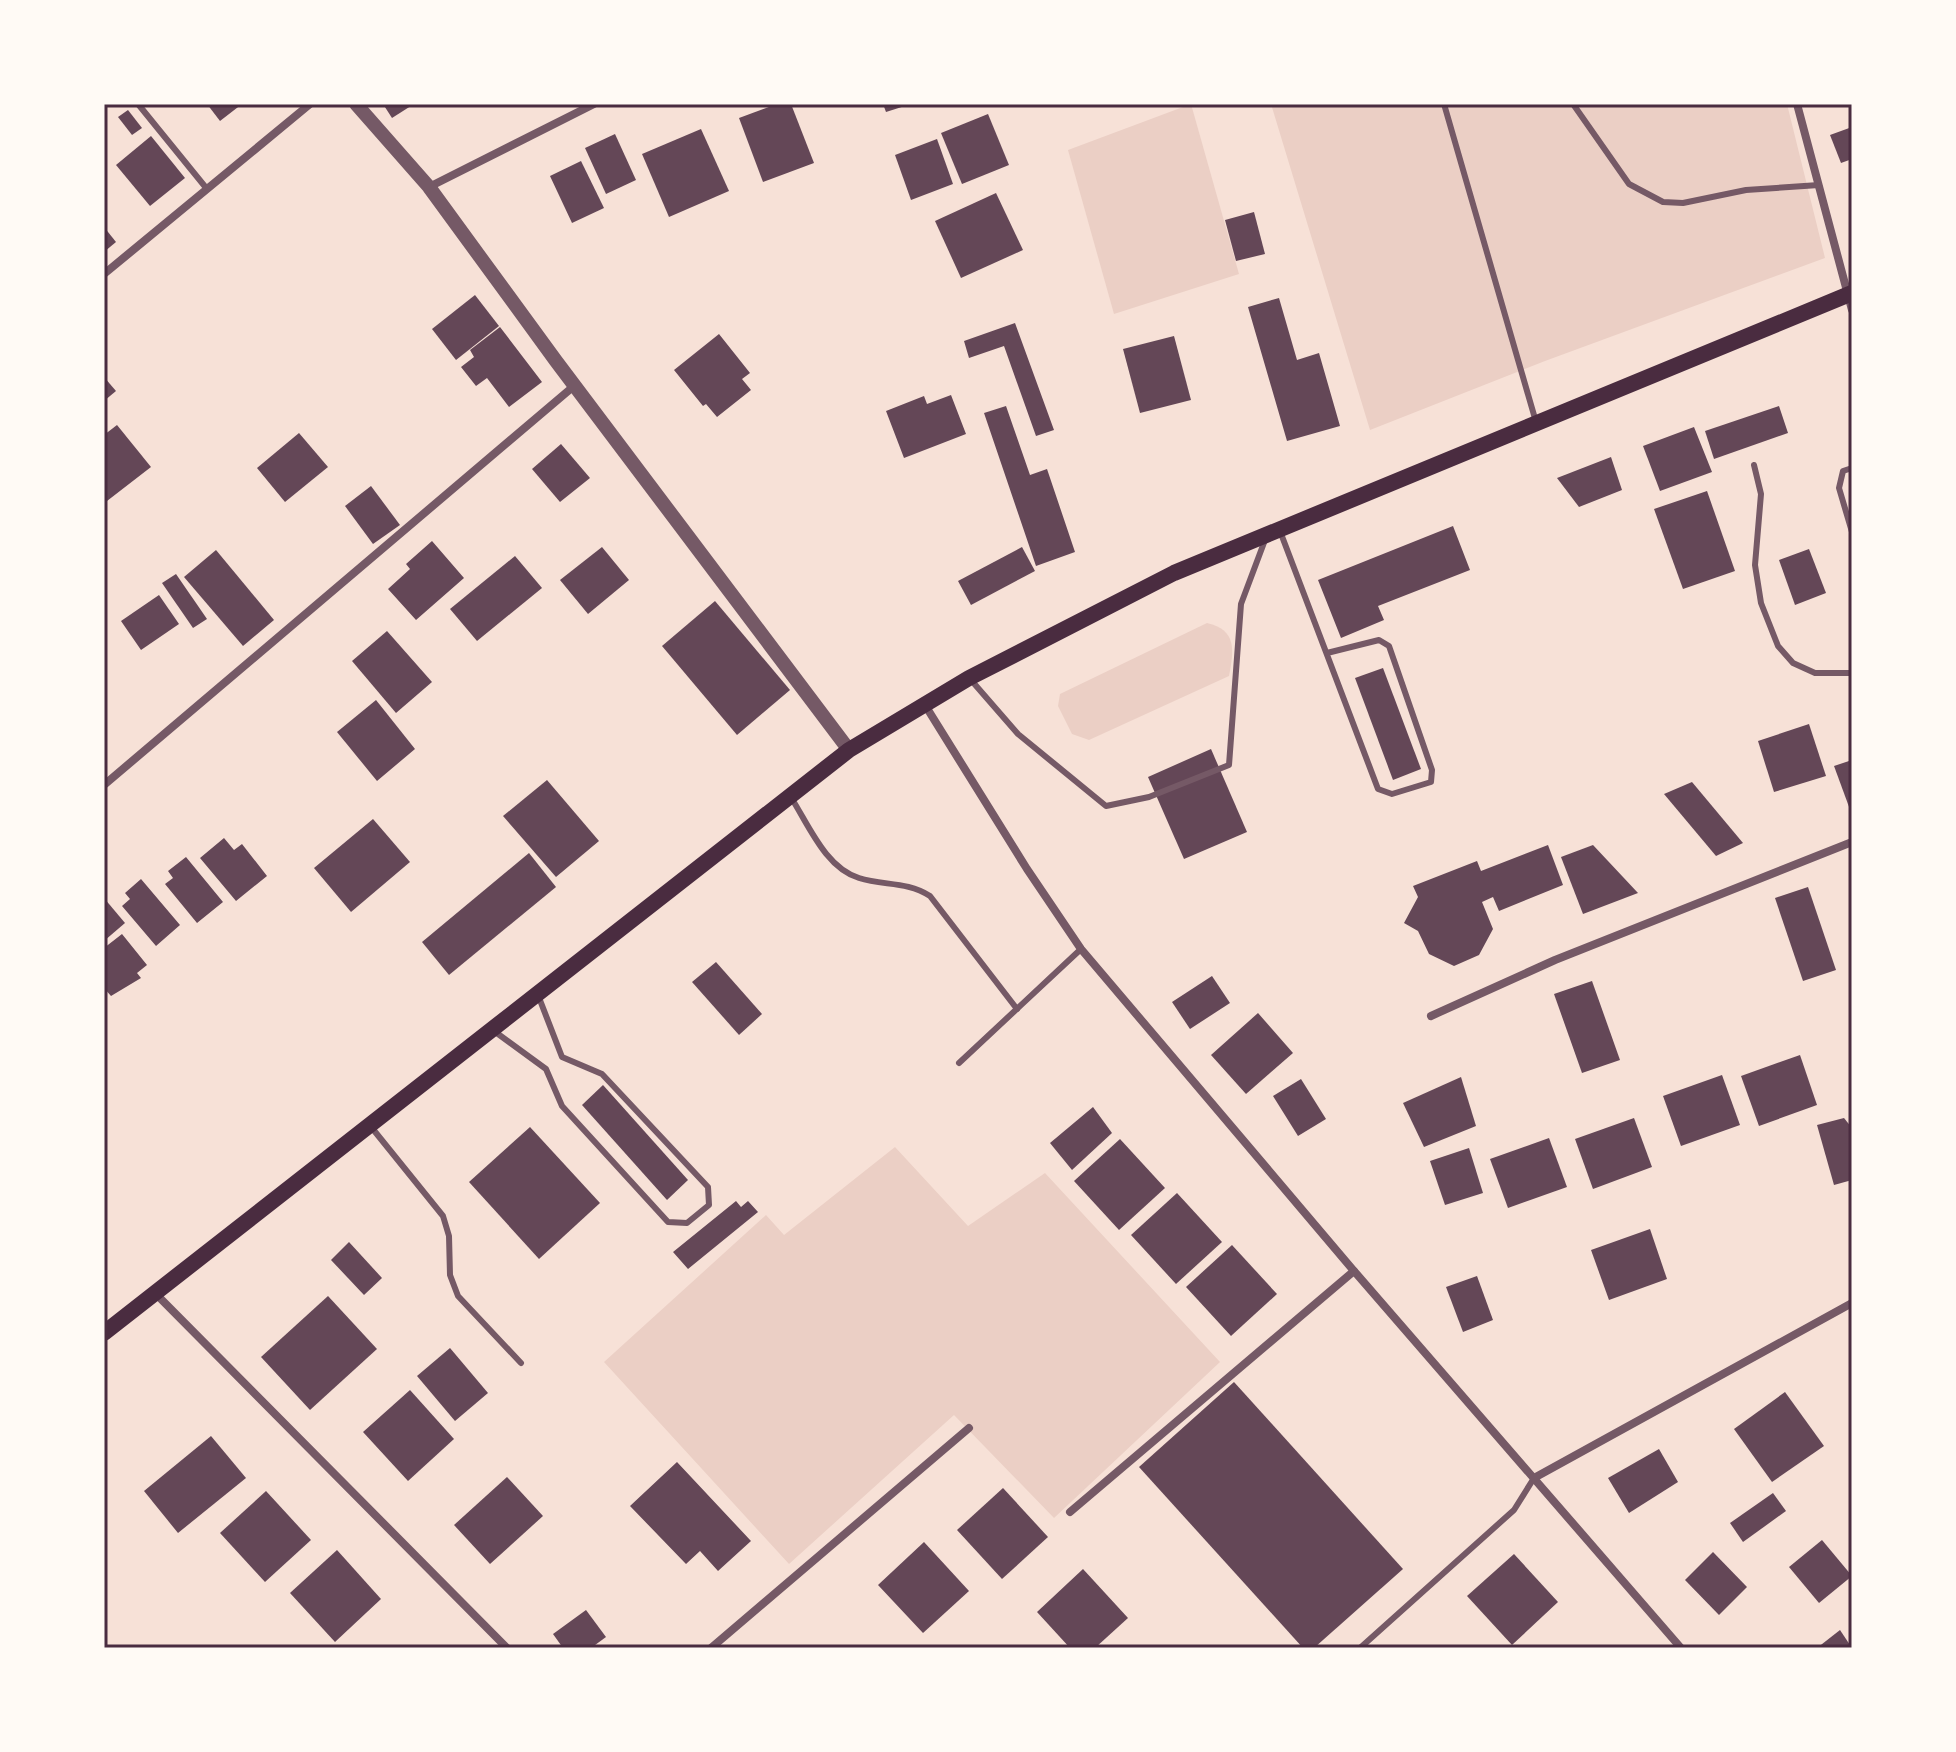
<svg xmlns="http://www.w3.org/2000/svg" width="1956" height="1752" viewBox="0 0 1956 1752" font-family="Karla,sans-serif">
  <style>
    .green { fill: #ebcfc5 }
    .building { fill: #644757 }
    .lines { fill: none; stroke-linecap: round; stroke-linejoin: round }
    .service { stroke: #755966; stroke-width: 6 }
    .minor { stroke: #755966; stroke-width: 8 }
    .tertiary { stroke: #755966; stroke-width: 14 }
    .secondary { stroke: #4a2c40; stroke-width: 16 }
    .neatline { fill: none; stroke: #4a2c40; stroke-width: 3 }
  </style>
  <rect width="100%" height="100%" fill="#f7e1d7"/>
  <g class="green">
    <polygon points="1191,104 1239,274 1114,314 1068,150"/>
    <polygon points="1271,104 1787,104 1825,258 1545,361 1370,430"/>
    <path d="M1207,623C1237,630 1234,650 1229,676L1089,740L1072,734L1058,706L1060,694Z"/>
    <polygon points="895,1147 968,1226 1045,1173 1220,1362 1054,1518 954,1415 789,1564 604,1362 766,1215 784,1235"/>
  </g>
  <g class="building">
    <polygon points="207,104 242,104 220,121"/>
    <polygon points="383,104 414,104 392,118"/>
    <polygon points="777,104 791,104 814,163 763,182 739,118"/>
    <polygon points="883,104 908,104 908,105 886,112"/>
    <polygon points="128,110 142,128 132,135 118,117"/>
    <polygon points="988,114 1009,165 962,184 941,133"/>
    <polygon points="1852,127 1852,159 1841,163 1830,135"/>
    <polygon points="701,129 729,191 669,217 642,154"/>
    <polygon points="615,134 636,180 606,194 585,148"/>
    <polygon points="151,136 185,178 150,206 116,165"/>
    <polygon points="937,139 953,184 911,200 895,155"/>
    <polygon points="581,161 604,208 572,223 550,176"/>
    <polygon points="996,193 1023,250 961,278 935,221"/>
    <polygon points="1254,212 1265,254 1236,261 1225,220"/>
    <polygon points="104,227 116,242 104,252"/>
    <polygon points="475,295 499,326 456,360 432,329"/>
    <polygon points="1279,298 1297,360 1319,353 1340,426 1287,441 1248,307"/>
    <polygon points="1015,323 1054,430 1036,436 1004,346 969,358 964,341"/>
    <polygon points="500,327 542,382 509,407 487,378 476,386 461,367 474,357 470,350"/>
    <polygon points="719,334 750,373 742,379 751,390 717,417 706,404 703,406 674,370"/>
    <polygon points="1174,336 1191,400 1140,413 1123,349"/>
    <polygon points="104,377 116,391 104,401"/>
    <polygon points="951,395 966,434 904,458 886,411 924,396 927,404"/>
    <polygon points="1006,406 1030,475 1047,469 1075,552 1036,566 984,413"/>
    <polygon points="1779,406 1788,433 1714,459 1705,431"/>
    <polygon points="117,425 151,467 107,501 104,497 104,435"/>
    <polygon points="1694,427 1712,472 1660,491 1643,446"/>
    <polygon points="299,433 328,467 285,502 257,468"/>
    <polygon points="561,444 590,478 560,502 532,469"/>
    <polygon points="1611,457 1622,490 1579,507 1557,478"/>
    <polygon points="371,486 400,525 373,544 345,506"/>
    <polygon points="1707,491 1735,571 1683,589 1654,509"/>
    <polygon points="1453,526 1470,570 1378,606 1384,620 1341,638 1318,580"/>
    <polygon points="432,541 464,578 416,620 388,589 410,569 406,564"/>
    <polygon points="602,547 629,580 588,614 560,580"/>
    <polygon points="1022,547 1035,571 971,605 958,581"/>
    <polygon points="1809,549 1826,593 1795,605 1779,560"/>
    <polygon points="216,550 274,620 243,646 184,577"/>
    <polygon points="515,556 542,588 477,641 450,609"/>
    <polygon points="176,574 207,619 193,628 162,583"/>
    <polygon points="159,595 179,624 141,650 121,621"/>
    <polygon points="715,601 790,690 737,735 662,646"/>
    <polygon points="387,631 432,682 396,713 352,661"/>
    <polygon points="1383,668 1421,769 1393,780 1355,678"/>
    <polygon points="376,700 415,749 377,781 337,732"/>
    <polygon points="1809,724 1826,776 1774,792 1758,741"/>
    <polygon points="1211,749 1247,832 1184,859 1148,777"/>
    <polygon points="1852,760 1852,815 1834,766"/>
    <polygon points="547,780 599,841 556,877 503,816"/>
    <polygon points="1692,782 1743,843 1716,856 1664,794"/>
    <polygon points="373,819 410,862 351,912 314,868"/>
    <polygon points="224,838 234,850 242,844 267,876 236,901 200,858"/>
    <polygon points="1548,845 1563,885 1499,911 1493,897 1482,902 1493,929 1479,955 1454,966 1429,954 1418,931 1404,923 1418,897 1413,886 1477,861 1481,871"/>
    <polygon points="1593,845 1638,893 1583,914 1561,857"/>
    <polygon points="529,853 556,887 449,975 422,942"/>
    <polygon points="186,857 223,902 197,923 165,884 173,878 168,871"/>
    <polygon points="141,879 180,925 156,946 122,906 130,899 125,893"/>
    <polygon points="1808,887 1836,970 1803,981 1775,898"/>
    <polygon points="104,898 125,923 104,941"/>
    <polygon points="122,934 147,965 137,973 141,978 111,996 104,988 104,948"/>
    <polygon points="716,962 762,1014 739,1035 692,982"/>
    <polygon points="1212,976 1230,1003 1190,1029 1172,1002"/>
    <polygon points="1592,981 1620,1060 1582,1073 1554,994"/>
    <polygon points="1258,1013 1293,1053 1246,1094 1211,1055"/>
    <polygon points="1800,1055 1817,1105 1759,1126 1741,1076"/>
    <polygon points="1722,1075 1740,1125 1681,1146 1663,1096"/>
    <polygon points="1461,1077 1476,1126 1424,1147 1403,1103"/>
    <polygon points="1301,1079 1326,1119 1298,1136 1273,1096"/>
    <polygon points="603,1085 688,1180 667,1200 582,1105"/>
    <polygon points="1093,1107 1112,1133 1072,1170 1050,1143"/>
    <polygon points="1634,1118 1652,1167 1593,1189 1575,1139"/>
    <polygon points="1844,1118 1852,1128 1852,1180 1834,1185 1817,1125"/>
    <polygon points="530,1127 600,1203 539,1259 469,1182"/>
    <polygon points="1549,1138 1567,1187 1508,1208 1490,1159"/>
    <polygon points="1120,1139 1165,1188 1119,1230 1074,1181"/>
    <polygon points="1469,1148 1483,1193 1445,1205 1430,1161"/>
    <polygon points="1177,1193 1222,1242 1176,1284 1131,1235"/>
    <polygon points="736,1201 741,1207 748,1201 758,1212 688,1269 673,1252"/>
    <polygon points="1650,1229 1667,1279 1609,1300 1591,1250"/>
    <polygon points="349,1242 382,1278 364,1295 331,1260"/>
    <polygon points="1232,1245 1277,1294 1231,1336 1186,1287"/>
    <polygon points="1477,1276 1493,1320 1463,1332 1446,1287"/>
    <polygon points="328,1296 377,1349 310,1410 261,1357"/>
    <polygon points="450,1348 488,1393 455,1421 417,1376"/>
    <polygon points="1234,1382 1403,1569 1314,1648 1303,1648 1139,1467"/>
    <polygon points="410,1390 454,1439 408,1481 363,1432"/>
    <polygon points="1785,1392 1824,1446 1772,1482 1734,1429"/>
    <polygon points="211,1436 246,1478 178,1533 144,1491"/>
    <polygon points="1659,1449 1678,1482 1629,1513 1608,1478"/>
    <polygon points="677,1462 751,1541 718,1571 700,1551 686,1564 630,1506"/>
    <polygon points="507,1477 543,1516 490,1564 454,1525"/>
    <polygon points="1003,1488 1048,1537 1002,1579 957,1530"/>
    <polygon points="266,1491 311,1540 265,1582 220,1533"/>
    <polygon points="1773,1493 1786,1511 1743,1542 1730,1523"/>
    <polygon points="1822,1540 1852,1576 1819,1603 1789,1567"/>
    <polygon points="924,1542 969,1591 923,1633 878,1585"/>
    <polygon points="337,1550 381,1599 335,1642 290,1593"/>
    <polygon points="1713,1552 1747,1587 1719,1615 1685,1580"/>
    <polygon points="1514,1554 1558,1602 1512,1645 1467,1596"/>
    <polygon points="1083,1569 1128,1618 1095,1648 1070,1648 1037,1612"/>
    <polygon points="586,1610 606,1637 591,1648 563,1648 553,1634"/>
    <polygon points="1840,1630 1852,1648 1817,1648"/>
  </g>
  <g class="lines">
    <g class="service">
      <polyline points="138,104 207,189"/>
      <polyline points="1444,104 1536,422"/>
      <polyline points="1573,104 1629,184 1663,202 1683,203 1746,190 1819,185"/>
      <polyline points="1754,465 1761,494 1755,565 1761,603 1778,646 1793,663 1815,673 1852,673"/>
      <polyline points="1852,468 1843,471 1839,488 1852,532"/>
      <polyline points="1280,531 1378,789 1392,794 1431,782 1432,770 1389,646 1379,640 1327,653"/>
      <polyline points="971,680 1018,734 1106,806 1149,797 1229,765 1241,604 1265,540"/>
      <path d="M792,799C809,826 826,868 859,878C884,886 906,881 930,896L1017,1009"/>
      <polyline points="494,1031 546,1069 562,1106 668,1222 687,1223 709,1205 708,1187 602,1074 562,1057 538,995"/>
      <polyline points="959,1063 1081,949"/>
      <polyline points="372,1128 443,1216 449,1236 450,1275 458,1296 521,1363"/>
      <polyline points="1360,1648 1514,1510 1534,1478"/>
    </g>
    <g class="minor">
      <polyline points="1797,104 1852,310"/>
      <polyline points="429,187 594,104"/>
      <polyline points="104,274 310,104"/>
      <polyline points="925,705 1027,869 1081,949 1354,1271 1681,1648"/>
      <polyline points="104,785 574,386"/>
      <polyline points="1431,1016 1555,960 1852,842"/>
      <polyline points="154,1292 507,1648"/>
      <polyline points="1534,1478 1852,1303"/>
      <polyline points="1070,1512 1354,1271"/>
      <polyline points="711,1648 969,1428"/>
    </g>
    <polyline class="tertiary" points="356,104 429,187 556,361 849,750"/>
    <polyline class="secondary" points="104,1333 849,750 969,678 1174,573 1852,293"/>
  </g>
  <rect width="1956" height="1752" fill="none" stroke="#fffaf5" stroke-width="212"/>
  <rect x="106" y="106" width="1744" height="1540" class="neatline"/>
</svg>
